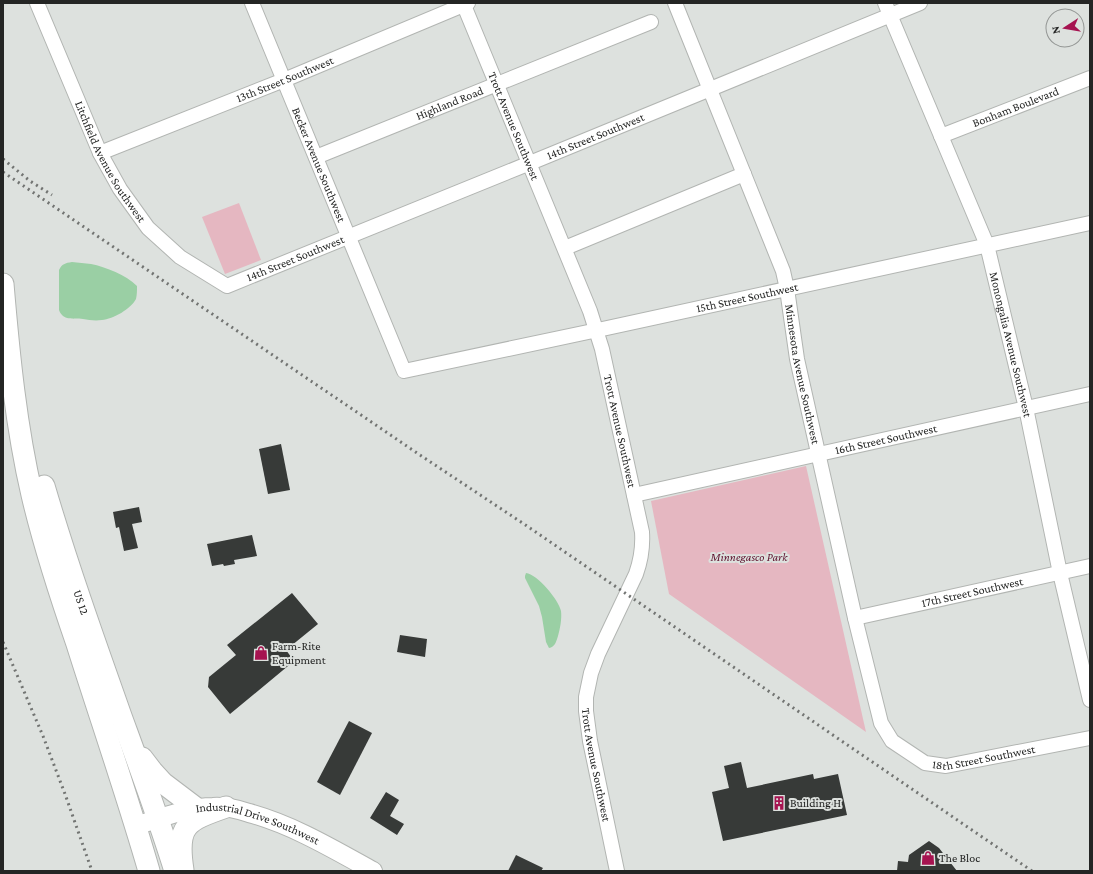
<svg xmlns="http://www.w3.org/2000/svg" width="1093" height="874" viewBox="0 0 1093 874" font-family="'Crimson Pro',serif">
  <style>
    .green { fill: #e5b7c1 }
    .water { fill: #9acfa4 }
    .building { fill: #373a38 }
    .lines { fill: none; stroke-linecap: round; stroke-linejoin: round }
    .minor-casing { stroke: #b2b5b2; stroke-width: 16 }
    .major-casing { stroke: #b2b5b2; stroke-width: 20 }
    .highway-casing { stroke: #b2b5b2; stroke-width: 23 }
    .minor { stroke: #fff; stroke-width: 14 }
    .major { stroke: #fff; stroke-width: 18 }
    .highway { stroke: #fff; stroke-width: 21 }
    .rail { stroke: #727472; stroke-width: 3; stroke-dasharray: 2 4; stroke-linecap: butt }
    .labels { text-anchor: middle; stroke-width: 4; stroke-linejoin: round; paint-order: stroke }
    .street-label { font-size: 12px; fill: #242524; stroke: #dde1de }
    .park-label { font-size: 12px; font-style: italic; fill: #5f122e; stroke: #dde1de }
    .poi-label { font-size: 12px; fill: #242524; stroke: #dde1de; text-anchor: start }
  </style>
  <rect width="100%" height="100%" fill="#dde1de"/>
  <g class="green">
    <polygon points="239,203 261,260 225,274 202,217"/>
    <polygon points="806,466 866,732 669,594 651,501"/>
  </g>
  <g class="water">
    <path d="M72,262C78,263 85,263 91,264C106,267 126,275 137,286C137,290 137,295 136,299C131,309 113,319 102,320C95,321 89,320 83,319C73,318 63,321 59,310V270C62,264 65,263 72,262Z"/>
    <path d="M526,573C537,574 559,600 561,611C562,619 560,629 558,636C556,642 555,647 549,648L546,642L542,617L539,606L525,578V576Z"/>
  </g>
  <g class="building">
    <polygon points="281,444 290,490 268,494 259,449"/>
    <polygon points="139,507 142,522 132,524 138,548 124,551 119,527 116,528 113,512"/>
    <polygon points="252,535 257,556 234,560 235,564 224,566 223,564 212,566 207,544"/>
    <polygon points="292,593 318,624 286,650 294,661 230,714 208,687 209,677 236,655 227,645"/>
    <polygon points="400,635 427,639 425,657 397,652"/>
    <polygon points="349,721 372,733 340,795 317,782"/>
    <polygon points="741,762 747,788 813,774 814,779 838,774 847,815 723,841 712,792 729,788 724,766"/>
    <polygon points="386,792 399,800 390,816 404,824 397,835 370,818"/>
    <polygon points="929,841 939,848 957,871 897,871 898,861 908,862 909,855"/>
    <polygon points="516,855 543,868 541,871 508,871"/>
  </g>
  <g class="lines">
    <defs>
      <g id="minor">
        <path id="s1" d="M37,3L100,153L120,189L148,228L180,257L227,286L530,163L920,3"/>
        <path id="s2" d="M252,3L404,371L607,328L1090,223"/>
        <path id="s3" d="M463,3L590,311L602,349L642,532C643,547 641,560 636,574L598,654L591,673L586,697V711L590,741L617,871"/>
        <path id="s4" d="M675,3L783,271L787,289L797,359L855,618L881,723L892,741L925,763L946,766L1090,738"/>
        <path id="s5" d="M885,3L987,245L1026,408L1060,573L1090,700"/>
        <path id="s6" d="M941,136L1090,78"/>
        <path id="s7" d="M100,153L284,80L468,3"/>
        <path id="s8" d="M316,157L651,22"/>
        <polyline points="565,248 744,174"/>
        <path id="s9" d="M634,495L1090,394"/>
        <path id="s10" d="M855,618L1090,566"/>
      </g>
      <g id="major">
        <path id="s11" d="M136,826C161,818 187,807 213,807C226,806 237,809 249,813C293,825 333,849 373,871"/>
      </g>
      <g id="highway">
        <path d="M3,284C9,355 16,426 32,495C44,546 60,595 77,644C101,720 127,795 149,871"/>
        <path id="s12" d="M44,486C67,564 94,640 121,716C140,768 159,819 175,871"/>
        <polyline points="142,758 152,771 163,783 196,808"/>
        <path d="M183,870C176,825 186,821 226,807"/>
      </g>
    </defs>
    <use href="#minor" class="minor-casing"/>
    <use href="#major" class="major-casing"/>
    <use href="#highway" class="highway-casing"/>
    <use href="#minor" class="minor"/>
    <use href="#major" class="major"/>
    <use href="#highway" class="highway"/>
    <g class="rail">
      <polyline points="3,159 30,181 52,195"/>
      <polyline points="3,172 420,455 524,524 1032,871"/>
      <polyline points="3,642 43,736 65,794 92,871"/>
    </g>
  </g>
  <defs>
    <symbol id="shop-bare" viewBox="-9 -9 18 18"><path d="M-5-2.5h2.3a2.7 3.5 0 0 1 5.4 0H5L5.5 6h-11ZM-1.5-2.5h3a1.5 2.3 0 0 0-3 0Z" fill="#a61350" stroke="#dde1de" stroke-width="2.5" paint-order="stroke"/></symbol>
    <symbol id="building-bare" viewBox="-9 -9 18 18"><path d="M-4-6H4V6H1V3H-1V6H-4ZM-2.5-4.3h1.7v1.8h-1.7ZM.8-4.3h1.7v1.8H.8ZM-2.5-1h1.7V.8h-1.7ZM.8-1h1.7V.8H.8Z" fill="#a61350" stroke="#dde1de" stroke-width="2.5" paint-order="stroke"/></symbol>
  </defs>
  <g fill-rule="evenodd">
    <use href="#shop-bare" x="251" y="643" width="20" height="20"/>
    <use href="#building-bare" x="769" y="793" width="20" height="20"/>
    <use href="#shop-bare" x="918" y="848" width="20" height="20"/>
  </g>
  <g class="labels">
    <g class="street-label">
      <text dy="4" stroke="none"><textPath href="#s7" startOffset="199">13th Street Southwest</textPath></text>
      <text dy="4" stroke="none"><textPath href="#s8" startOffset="144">Highland Road</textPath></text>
      <text dy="4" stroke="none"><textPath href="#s6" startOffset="80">Bonham Boulevard</textPath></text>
      <text dy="4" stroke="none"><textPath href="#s3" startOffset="133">Trott Avenue Southwest</textPath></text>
      <text dy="4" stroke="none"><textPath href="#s1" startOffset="748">14th Street Southwest</textPath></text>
      <text dy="4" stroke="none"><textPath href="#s1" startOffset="175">Litchfield Avenue Southwest</textPath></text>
      <text dy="4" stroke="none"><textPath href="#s2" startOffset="175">Becker Avenue Southwest</textPath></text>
      <text dy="4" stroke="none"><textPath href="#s1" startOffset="424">14th Street Southwest</textPath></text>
      <text dy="4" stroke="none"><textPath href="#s2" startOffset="749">15th Street Southwest</textPath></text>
      <text dy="4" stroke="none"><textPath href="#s5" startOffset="365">Monongalia Avenue Southwest</textPath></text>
      <text dy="4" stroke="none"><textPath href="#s4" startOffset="394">Minnesota Avenue Southwest</textPath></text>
      <text dy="4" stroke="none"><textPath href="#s3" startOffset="457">Trott Avenue Southwest</textPath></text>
      <text dy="4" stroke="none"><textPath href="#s9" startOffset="258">16th Street Southwest</textPath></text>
      <text dy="4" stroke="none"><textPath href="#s10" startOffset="120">17th Street Southwest</textPath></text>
      <text dy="4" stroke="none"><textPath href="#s12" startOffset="122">US 12</textPath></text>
      <text dy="4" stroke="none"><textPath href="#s4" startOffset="872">18th Street Southwest</textPath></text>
      <text dy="4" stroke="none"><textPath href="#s3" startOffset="805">Trott Avenue Southwest</textPath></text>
      <text dy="4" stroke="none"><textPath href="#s11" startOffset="127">Industrial Drive Southwest</textPath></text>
    </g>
    <g class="park-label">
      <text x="749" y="561">Minnegasco Park</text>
    </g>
    <g class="poi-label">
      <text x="272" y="650">Farm-Rite<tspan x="272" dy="14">Equipment</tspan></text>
      <text x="790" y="807">Building H</text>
      <text x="939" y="862">The Bloc</text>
    </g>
  </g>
  <rect width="1093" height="874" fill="none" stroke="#242524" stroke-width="8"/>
  <g transform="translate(1065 28) rotate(258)"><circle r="19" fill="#dde1de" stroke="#939694"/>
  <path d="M0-3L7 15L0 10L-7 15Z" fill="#a61350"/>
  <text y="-6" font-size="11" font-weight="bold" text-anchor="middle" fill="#242524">N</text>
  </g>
</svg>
